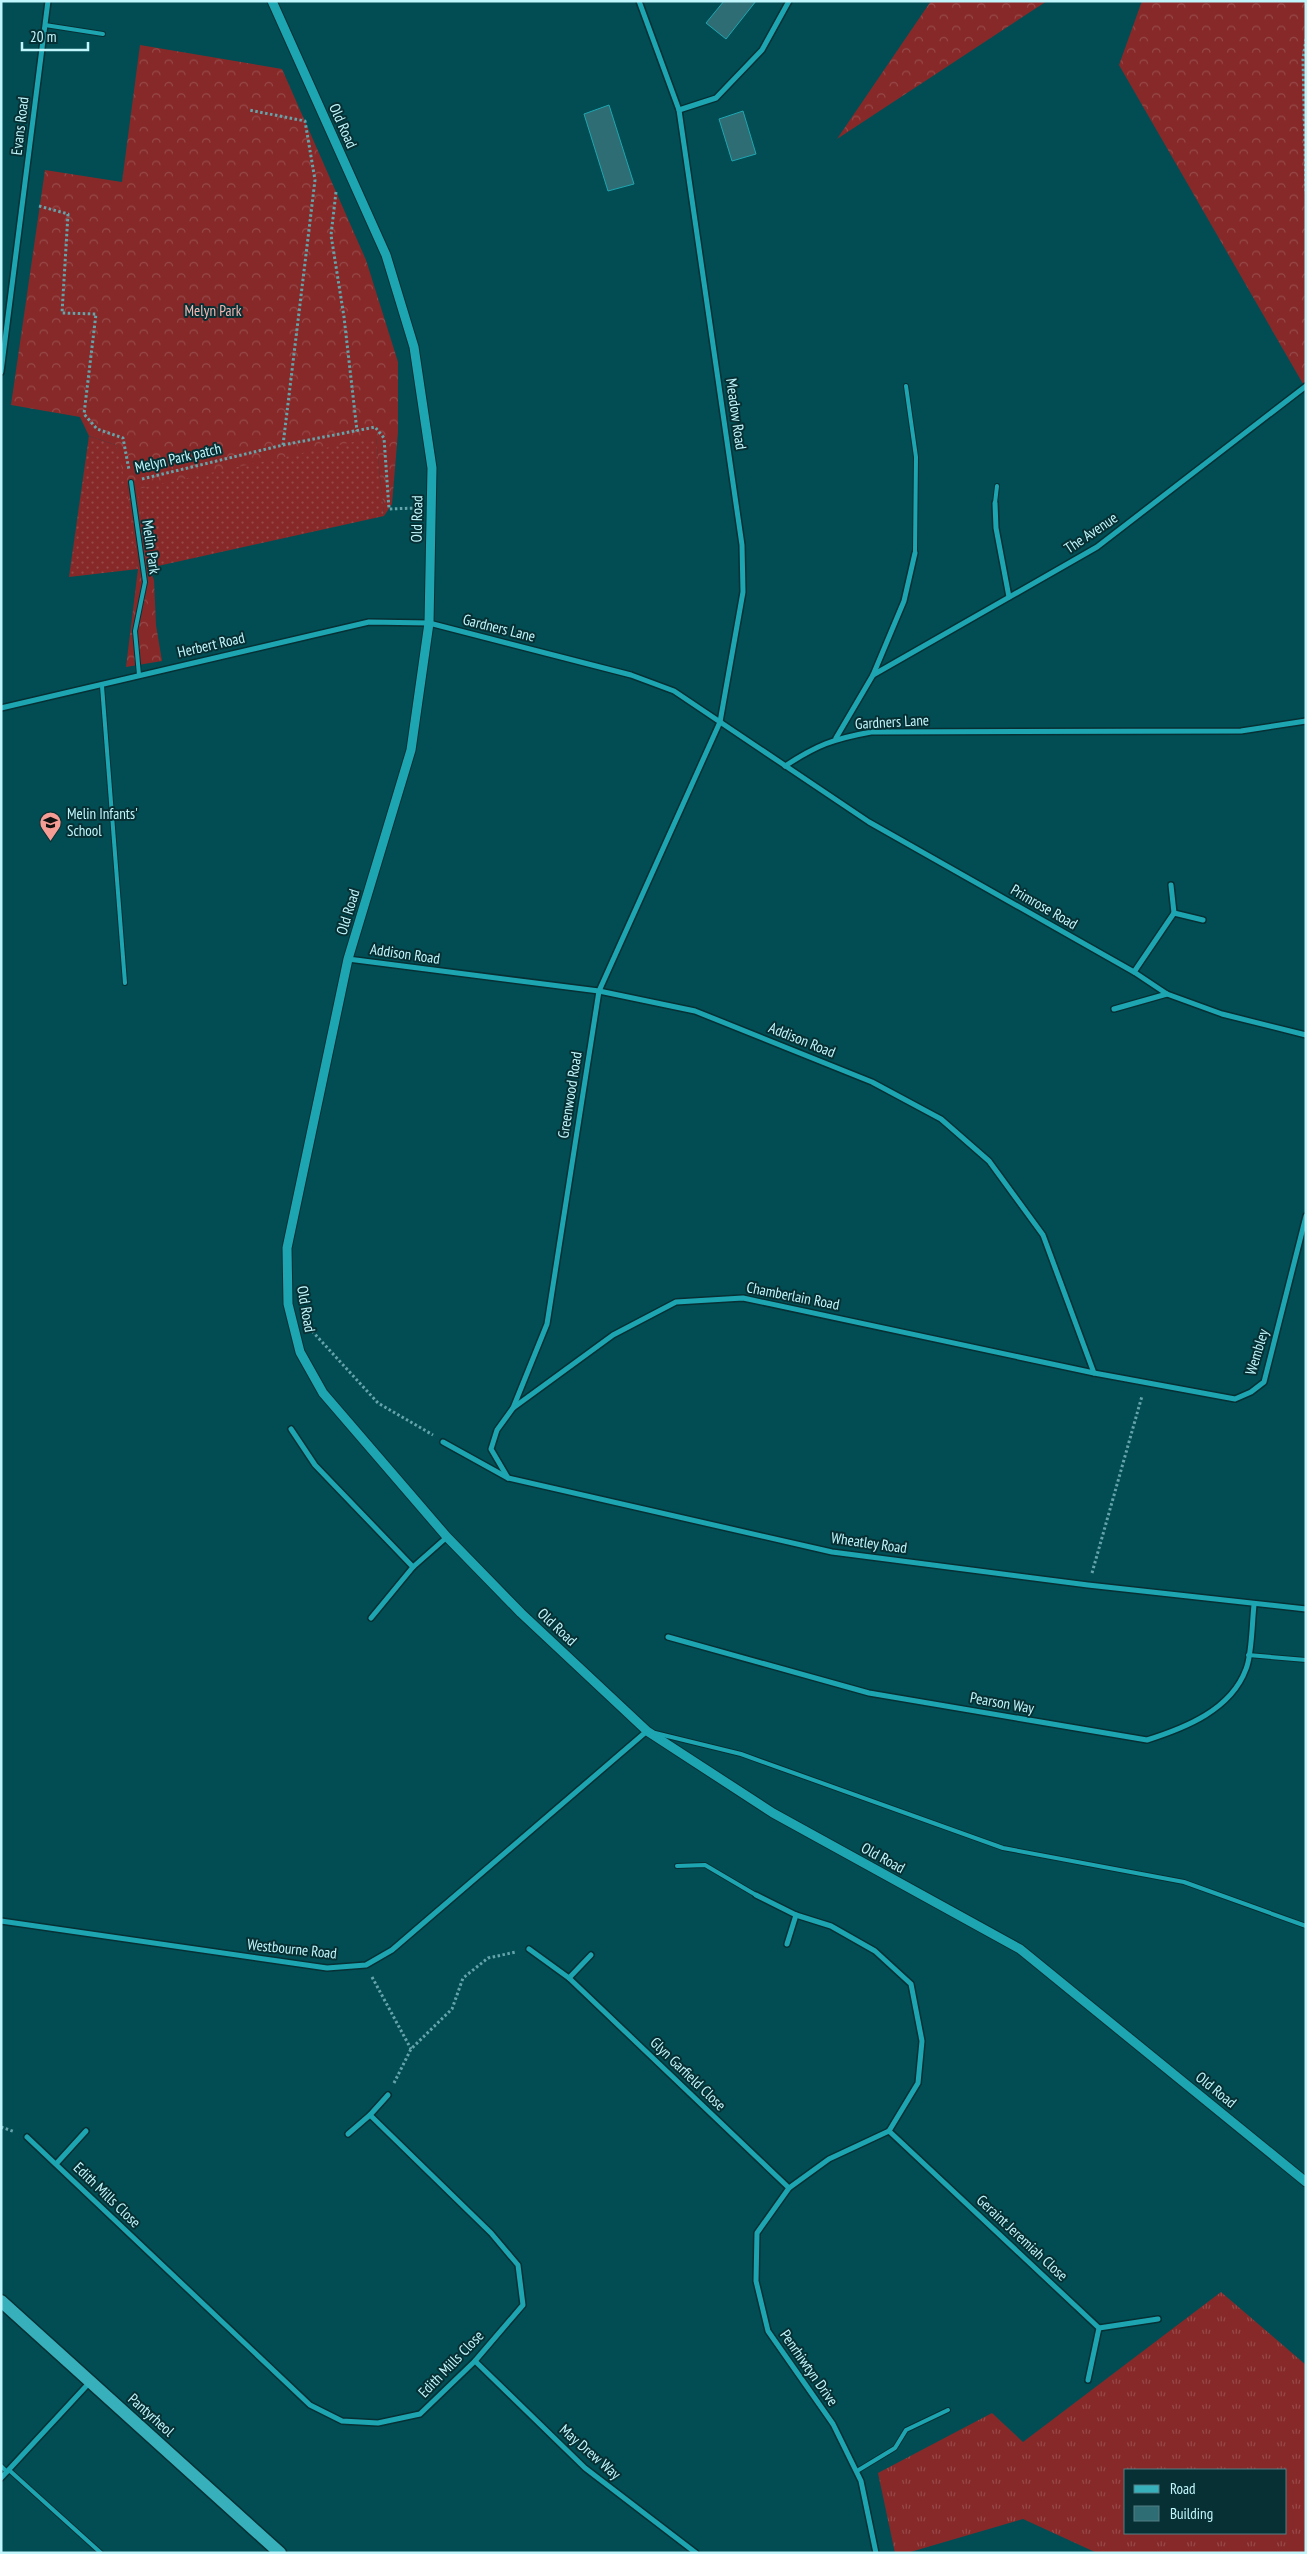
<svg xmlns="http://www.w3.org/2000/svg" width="1307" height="2554" viewBox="0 0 1307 2554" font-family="'PT Sans Narrow',sans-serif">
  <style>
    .grass { fill: url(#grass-tufts); fill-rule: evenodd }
    .forest { fill: url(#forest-crowns) }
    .garden { fill: url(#garden-dots) }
    .building { fill: #2e6d73; stroke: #1ea6b2 }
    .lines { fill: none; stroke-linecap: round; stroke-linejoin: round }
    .service-casing { stroke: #073034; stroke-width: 6 }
    .minor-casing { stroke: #073034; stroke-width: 8 }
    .tertiary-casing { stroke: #073034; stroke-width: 11 }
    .primary-casing { stroke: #073034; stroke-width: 15 }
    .path { stroke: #64a4aa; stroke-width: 3; stroke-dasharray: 2.5 2.5; stroke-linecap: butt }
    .service { stroke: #1da6b2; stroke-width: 4 }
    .minor { stroke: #1da6b2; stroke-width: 5 }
    .tertiary { stroke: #1da6b2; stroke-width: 9 }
    .primary { stroke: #37b0bc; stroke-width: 12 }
    .labels { text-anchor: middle; stroke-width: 4; stroke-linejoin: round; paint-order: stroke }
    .street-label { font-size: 15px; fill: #c1f6fc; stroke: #073034 }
    .park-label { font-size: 15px; fill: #f4b8b3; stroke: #073034 }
    .poi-label { font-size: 15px; fill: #c1f6fc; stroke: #073034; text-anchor: start }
  </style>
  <defs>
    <pattern id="grass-tufts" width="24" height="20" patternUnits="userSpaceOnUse" patternTransform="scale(1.25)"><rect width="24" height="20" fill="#872929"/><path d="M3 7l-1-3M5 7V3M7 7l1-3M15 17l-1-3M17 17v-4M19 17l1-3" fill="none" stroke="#964949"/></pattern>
    <pattern id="forest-crowns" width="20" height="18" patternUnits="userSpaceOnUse" patternTransform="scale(1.25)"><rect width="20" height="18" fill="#872929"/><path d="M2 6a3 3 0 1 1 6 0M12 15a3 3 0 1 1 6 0" fill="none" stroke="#964949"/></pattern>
    <pattern id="garden-dots" width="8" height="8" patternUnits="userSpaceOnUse" patternTransform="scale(1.25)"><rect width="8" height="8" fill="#872929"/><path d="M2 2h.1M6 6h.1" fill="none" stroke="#964949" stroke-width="1.8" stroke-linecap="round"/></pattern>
  </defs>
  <rect width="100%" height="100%" fill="#014d53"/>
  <path class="grass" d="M1221,2292L1306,2365V2553H1097L1023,2519L907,2553H895L878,2473L992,2413L1023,2442ZM1126,2470H1286V2533H1126Z"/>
  <g class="forest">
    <polygon points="931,1 1047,1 837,139"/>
    <polygon points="1142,1 1306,1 1306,389 1119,65"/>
    <polygon points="140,45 282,69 366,260 398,362 398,432 392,504 384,516 376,437 149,568 154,580 156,625 162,661 126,667 138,569 116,445 89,436 80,417 11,405 45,170 122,182"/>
  </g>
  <g class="garden">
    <polygon points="89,436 116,445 127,490 138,569 69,577"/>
    <polygon points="376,437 384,516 149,568 137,489"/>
  </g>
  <g class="building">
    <polygon points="724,1 756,1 726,39 706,23"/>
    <polygon points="609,105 634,184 608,191 584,114"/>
    <polygon points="743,111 756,154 732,161 719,119"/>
  </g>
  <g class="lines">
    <defs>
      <g id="service">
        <polyline points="45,25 103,34"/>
        <polyline points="906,386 916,457 915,553"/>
        <polyline points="131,482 145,582 135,631 139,675"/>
        <polyline points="995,503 997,486"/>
        <polyline points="102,686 125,983"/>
        <polyline points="1248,1655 1306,1660"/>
        <polyline points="655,1733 741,1754 1003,1848 1184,1882 1306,1926"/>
        <polyline points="677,1866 705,1865 756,1895"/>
        <polyline points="1,2466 7,2472"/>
        <polyline points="9,2470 101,2553"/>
        <polyline points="857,2471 895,2448 906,2430 948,2410"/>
      </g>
      <g id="minor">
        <polyline points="679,110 716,98 762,50 789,1"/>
        <polyline points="1,372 48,1"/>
        <polyline points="995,503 996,528 1009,597"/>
        <polyline points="873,675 1097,547 1306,386"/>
        <polyline points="1,708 369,622 429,623 631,675 674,691 869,822 1134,972 1167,994 1222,1014 1306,1035"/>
        <polyline points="836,738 873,675 904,601 915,553"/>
        <path d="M785,766C817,745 833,739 871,732L1241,731L1306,721"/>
        <polyline points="1171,885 1174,913"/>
        <polyline points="348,959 599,991 695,1011 872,1082 941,1119 989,1161 1043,1235 1094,1373"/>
        <polyline points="1134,972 1174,913 1203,920"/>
        <polyline points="1114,1009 1167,994"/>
        <polyline points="513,1408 613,1335 676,1302 743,1298 1094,1373 1235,1399 1251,1392 1264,1382 1306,1216"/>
        <polyline points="291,1429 315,1465 413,1567"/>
        <polyline points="443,1442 508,1478 832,1552 1088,1585 1306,1609"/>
        <polyline points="508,1478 491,1449 497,1430 513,1408 547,1324 599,991 720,722 743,592 742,545 679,110 639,1"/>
        <polyline points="371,1618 413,1567 447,1537"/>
        <path d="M668,1637L869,1693L1147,1740C1185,1728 1231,1710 1246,1669C1252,1655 1252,1622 1254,1605"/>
        <polyline points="756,1895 796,1915 831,1926 875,1951 911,1984 922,2041 918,2083 889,2131 829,2159 789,2188 757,2233 756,2281 768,2331 833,2424 861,2481 876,2553"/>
        <polyline points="1,1921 327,1968 366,1965 392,1950 647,1731"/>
        <polyline points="787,1944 796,1915"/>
        <polyline points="529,1949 569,1978 789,2188"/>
        <polyline points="569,1978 591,1955"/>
        <polyline points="889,2131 1099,2328 1088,2380"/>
        <polyline points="348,2134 370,2115 388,2095"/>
        <polyline points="27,2137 310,2405 342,2421 378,2423 420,2414 475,2361 523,2305 518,2265 491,2233 370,2115"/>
        <polyline points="56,2164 86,2131"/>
        <polyline points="1099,2328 1158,2319"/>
        <polyline points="475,2361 585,2468 696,2553"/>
        <polyline points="1,2478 90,2382"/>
      </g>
      <polyline id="tertiary" points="272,1 386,255 414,347 432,468 429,623 411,750 348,959 287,1248 288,1304 300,1352 323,1393 447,1537 521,1613 647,1731 773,1813 1020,1949 1306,2182"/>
      <polyline id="primary" points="1,2301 280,2553"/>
    </defs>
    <use href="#service" class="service-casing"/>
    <use href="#minor" class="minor-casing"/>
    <use href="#tertiary" class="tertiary-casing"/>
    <use href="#primary" class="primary-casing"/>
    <g class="path">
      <polyline points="1306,39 1303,59 1306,194"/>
      <polyline points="336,192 331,235 344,317 357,431"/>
      <polyline points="39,206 68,214 62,313 96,314 84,414 97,429 123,438 129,470"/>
      <polyline points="283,445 375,427 384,438 389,509 416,508"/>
      <polyline points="142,479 283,445 315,180 305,121 249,110"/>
      <polyline points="312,1331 378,1403 433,1435"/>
      <polyline points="1092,1573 1142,1396"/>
      <polyline points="372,1977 411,2049"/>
      <polyline points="394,2083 411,2049 452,2009 463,1978 488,1958 516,1952"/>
      <polyline points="1,2127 15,2132"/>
    </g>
    <use href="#service" class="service"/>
    <use href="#minor" class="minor"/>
    <use href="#tertiary" class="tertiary"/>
    <use href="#primary" class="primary"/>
  </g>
  <defs>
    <symbol id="school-pin" viewBox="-11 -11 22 30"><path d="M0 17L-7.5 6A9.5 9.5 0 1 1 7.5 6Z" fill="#f59c95" stroke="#073034"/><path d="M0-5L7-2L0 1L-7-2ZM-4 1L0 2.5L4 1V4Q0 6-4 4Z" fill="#111"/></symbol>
  </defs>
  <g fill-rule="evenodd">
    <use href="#school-pin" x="38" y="810" width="25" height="34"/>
  </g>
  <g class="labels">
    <g class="street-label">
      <text transform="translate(20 126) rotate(-83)" y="5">Evans Road</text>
      <text transform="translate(343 126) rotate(66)" y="5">Old Road</text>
      <text transform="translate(736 414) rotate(82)" y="5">Meadow Road</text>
      <text transform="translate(178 458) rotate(-13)" y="5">Melyn Park patch</text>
      <text transform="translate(417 519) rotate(-89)" y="5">Old Road</text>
      <text transform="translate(1091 533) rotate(-34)" y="5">The Avenue</text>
      <text transform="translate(151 547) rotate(82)" y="5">Melin Park</text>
      <text transform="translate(499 628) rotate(14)" y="5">Gardners Lane</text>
      <text transform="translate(211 645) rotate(-13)" y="5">Herbert Road</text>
      <text transform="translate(892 722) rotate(-3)" y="5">Gardners Lane</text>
      <text transform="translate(1044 907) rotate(30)" y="5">Primrose Road</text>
      <text transform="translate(348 912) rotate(-73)" y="5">Old Road</text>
      <text transform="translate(405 954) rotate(8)" y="5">Addison Road</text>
      <text transform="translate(802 1040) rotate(22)" y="5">Addison Road</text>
      <text transform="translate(570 1095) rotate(-81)" y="5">Greenwood Road</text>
      <text transform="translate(793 1296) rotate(11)" y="5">Chamberlain Road</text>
      <text transform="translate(306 1309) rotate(80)" y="5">Old Road</text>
      <text transform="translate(1257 1352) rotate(-73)" y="5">Wembley</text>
      <text transform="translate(869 1543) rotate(8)" y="5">Wheatley Road</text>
      <text transform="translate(557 1627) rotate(43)" y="5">Old Road</text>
      <text transform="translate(1002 1703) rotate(10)" y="5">Pearson Way</text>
      <text transform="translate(883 1858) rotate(29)" y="5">Old Road</text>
      <text transform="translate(292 1949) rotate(6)" y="5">Westbourne Road</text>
      <text transform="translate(688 2074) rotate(44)" y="5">Glyn Garfield Close</text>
      <text transform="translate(1216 2090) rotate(39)" y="5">Old Road</text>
      <text transform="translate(107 2195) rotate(44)" y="5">Edith Mills Close</text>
      <text transform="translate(1022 2238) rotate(43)" y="5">Geraint Jeremiah Close</text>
      <text transform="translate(451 2364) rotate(-46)" y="5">Edith Mills Close</text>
      <text transform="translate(809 2368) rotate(55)" y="5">Penrhiwtyn Drive</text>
      <text transform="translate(151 2415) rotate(42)" y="5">Pantyrheol</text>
      <text transform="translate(590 2452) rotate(41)" y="5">May Drew Way</text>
    </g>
    <g class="park-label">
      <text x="213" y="316">Melyn Park</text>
    </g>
    <g class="poi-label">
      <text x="67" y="819">Melin Infants'<tspan x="67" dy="17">School</tspan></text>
    </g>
  </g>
  <rect width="1307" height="2554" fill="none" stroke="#c1f6fc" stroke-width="5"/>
  <rect x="1124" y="2469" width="162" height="65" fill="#073034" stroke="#517f84"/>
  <rect x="1134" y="2485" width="25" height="8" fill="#37b0bc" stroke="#517f84"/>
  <text x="1170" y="2494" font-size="15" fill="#c1f6fc">Road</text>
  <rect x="1134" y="2506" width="25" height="15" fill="#2e6d73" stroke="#517f84"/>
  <text x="1170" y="2519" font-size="15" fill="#c1f6fc">Building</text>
  <path d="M22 42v8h66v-8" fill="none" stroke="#c1f6fc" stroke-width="2.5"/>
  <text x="30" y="42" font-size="15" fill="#c1f6fc" stroke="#073034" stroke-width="4" paint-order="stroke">20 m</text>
</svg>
